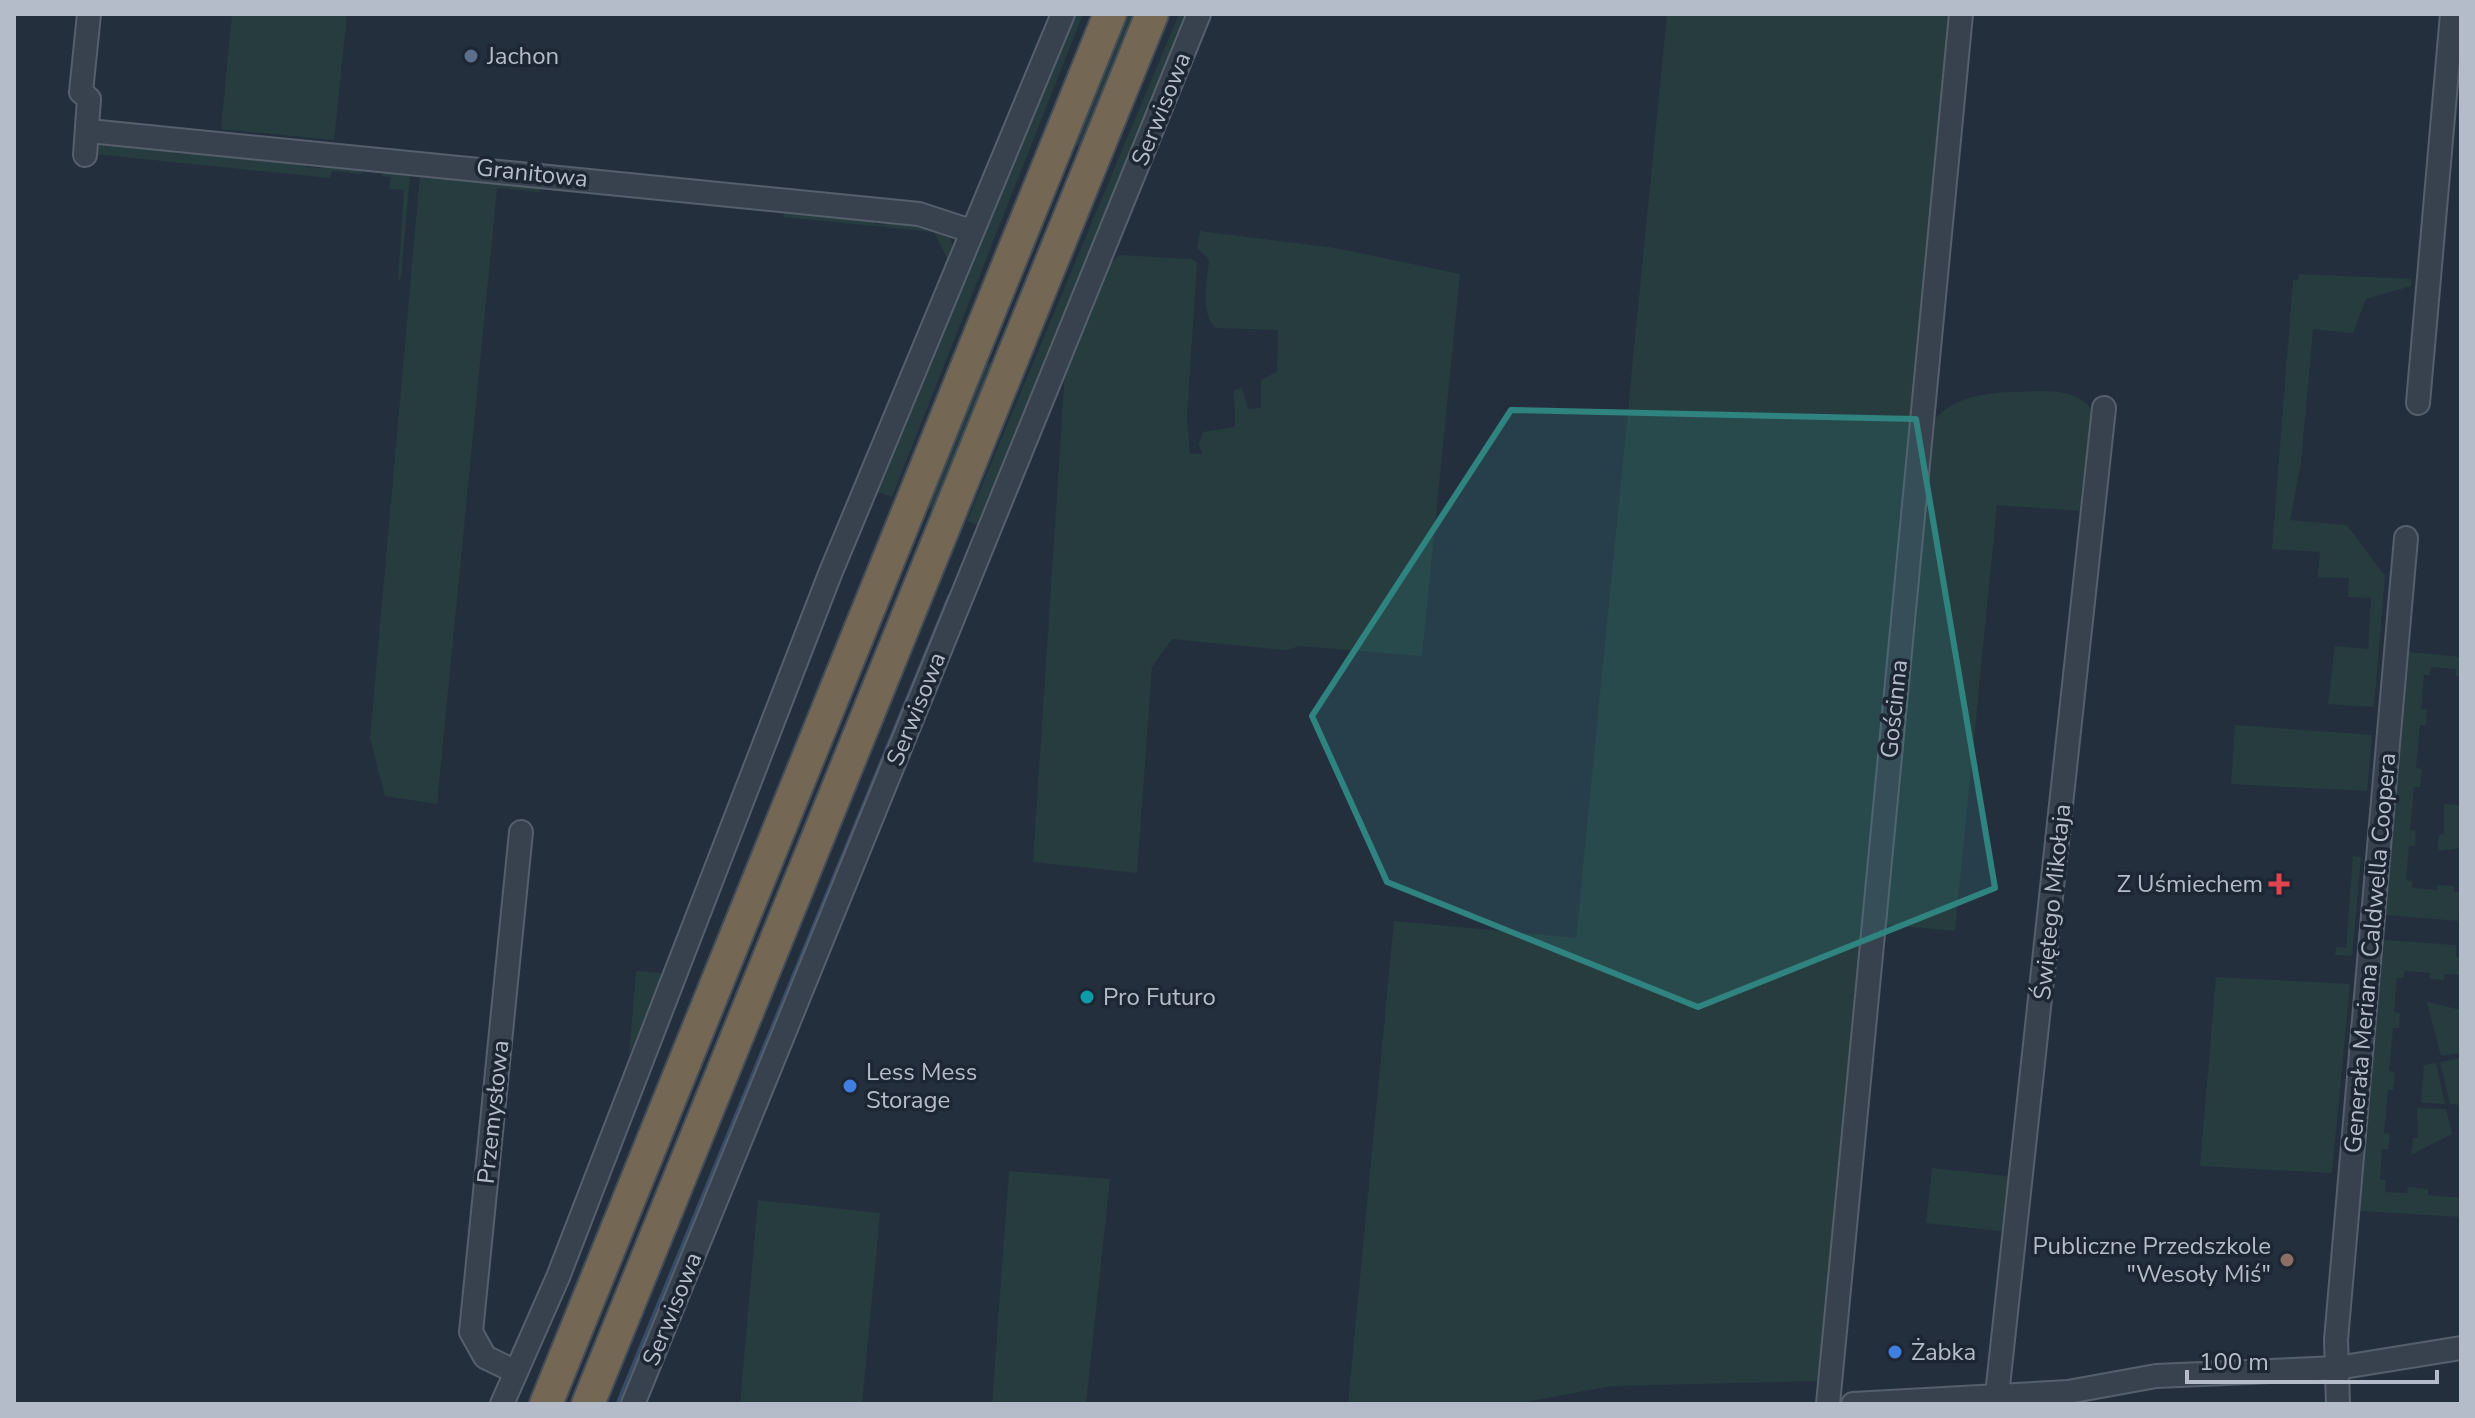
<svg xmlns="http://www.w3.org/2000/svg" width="2475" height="1418" viewBox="0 0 2475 1418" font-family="'Nunito Sans',sans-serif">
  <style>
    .green { fill: #263c3f }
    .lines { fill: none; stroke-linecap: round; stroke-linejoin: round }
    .stream { stroke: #394c67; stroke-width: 5 }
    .minor-casing { stroke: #565f6c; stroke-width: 26 }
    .highway-casing { stroke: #434c59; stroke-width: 36 }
    .minor { stroke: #38414e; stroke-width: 22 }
    .highway { stroke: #746855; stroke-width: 32 }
    .marked { fill: #308480; fill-opacity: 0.2; stroke: #308480; stroke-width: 6; stroke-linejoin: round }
    .service-dot { fill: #5c6f8a; stroke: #1d2633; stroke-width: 3 }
    .health-dot { fill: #e0444e; stroke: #1d2633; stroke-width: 3 }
    .culture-dot { fill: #0f9aa8; stroke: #1d2633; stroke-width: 3 }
    .shop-dot { fill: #3f7fe0; stroke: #1d2633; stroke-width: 3 }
    .education-dot { fill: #8d6e63; stroke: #1d2633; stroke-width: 3 }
    .labels { text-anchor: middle; stroke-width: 7; stroke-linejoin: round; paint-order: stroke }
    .poi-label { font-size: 24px; fill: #b4bcc9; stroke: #1d2633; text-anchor: start }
    .street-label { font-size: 24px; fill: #b4bcc9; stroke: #1d2633 }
  </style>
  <rect width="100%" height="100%" fill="#242f3e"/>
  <g class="green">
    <polygon points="232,14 347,14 334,140 221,129"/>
    <polygon points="1071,14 1083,14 892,497 876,491"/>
    <polygon points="1126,14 1136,14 1083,148 1073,144"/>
    <polygon points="1179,14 1192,14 985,528 967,521"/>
    <polygon points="1667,14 1950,14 1822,1381 1612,1386 1515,1404 1348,1404 1394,921 1576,938"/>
    <polygon points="99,143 173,149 173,153 182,154 182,151 306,162 306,167 320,168 321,164 359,167 362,174 332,171 330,178 94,154"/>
    <polygon points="387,170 408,173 410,176 401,277 398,281 404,190 389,189 391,177 382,176"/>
    <polygon points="420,175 540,188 540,192 497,188 437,804 385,796 370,738"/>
    <polygon points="785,210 874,219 875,224 885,225 887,220 941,228 950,236 954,255 869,459 947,258 934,232 783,217"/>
    <path d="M1200,231L1336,248L1460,274L1422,656L1300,646L1286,650L1172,639L1152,667L1137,873L1033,862L1065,372L1107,266L1119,255L1191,259L1197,262L1187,418L1190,454H1202L1199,443L1203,432L1235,427L1234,390L1242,388L1248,409L1261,408V380L1277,372L1278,330L1216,328C1199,313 1208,280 1209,259L1197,248Z"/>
    <polygon points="2299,274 2411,279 2411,286 2366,299 2353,333 2313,329 2301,463 2290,520 2347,525 2385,576 2374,707 2328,704 2335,646 2368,649 2371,598 2348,597 2349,578 2318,577 2320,552 2272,549 2293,280 2298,280"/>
    <polygon points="985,361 994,364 935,510 926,507"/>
    <path d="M2008,392C2034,392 2074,385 2091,409L2080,511L1997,505L1955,931L1880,924L1929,426C1951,398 1974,395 2008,392Z"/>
    <polygon points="2409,652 2461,657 2461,676 2456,676 2456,669 2431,667 2430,675 2424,675 2421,709 2427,710 2426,725 2420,725 2416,768 2422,769 2420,787 2414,787 2410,830 2416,831 2415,846 2409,846 2406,880 2412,881 2412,888 2437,890 2438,885 2454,886 2454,892 2461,892 2458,921 2386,915"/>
    <polygon points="2235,725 2372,735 2367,791 2231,784"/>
    <polygon points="2444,804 2461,805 2461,848 2438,851 2439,835 2444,834"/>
    <polygon points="2353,856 2361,857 2352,956 2335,955 2336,947 2346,948"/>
    <polygon points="2384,940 2456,945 2456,957 2461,957 2461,975 2445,974 2444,980 2430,979 2430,973 2405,971 2403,978 2397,978 2394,1012 2400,1013 2399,1028 2393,1028 2389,1071 2395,1072 2393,1090 2388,1090 2384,1133 2390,1134 2388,1149 2382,1149 2380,1179 2386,1180 2385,1192 2407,1193 2408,1187 2428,1189 2428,1195 2461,1198 2461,1217 2360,1211"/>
    <polygon points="636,971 663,973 629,1055"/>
    <polygon points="2216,977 2350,984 2332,1173 2200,1166"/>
    <polygon points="2427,1002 2461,1010 2461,1053 2441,1056"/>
    <polygon points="2461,1058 2461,1105 2450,1104 2440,1062"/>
    <polygon points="2436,1063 2445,1104 2421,1103 2424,1065"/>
    <polygon points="2417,1108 2446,1109 2452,1134 2411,1155 2413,1138 2418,1138"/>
    <polygon points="1932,1168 2015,1177 2009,1232 1926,1223"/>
    <polygon points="1009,1171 1110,1179 1086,1404 992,1404"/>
    <polygon points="758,1200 880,1213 862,1404 740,1404"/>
  </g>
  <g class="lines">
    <polyline class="stream" points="618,1404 950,596"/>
    <defs>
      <g id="minor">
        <polyline points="89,131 919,214 971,231"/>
        <polyline points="85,155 89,99 81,92 89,14"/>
        <polyline points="2418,403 2452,14"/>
        <polyline points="514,1371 485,1357 471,1332 521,832"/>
        <polyline points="1997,1395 2104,408"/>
        <polyline points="502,1404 558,1277 830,574 1063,14"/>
        <polyline points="633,1404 1199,14"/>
        <polyline points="1828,1404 1961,14"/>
        <polyline points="1853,1404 2068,1392 2156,1376 2337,1368 2461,1348"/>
        <polyline points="2338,1404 2336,1340 2406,538"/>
      </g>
      <g id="highway">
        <polyline points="546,1404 1110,14"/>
        <polyline points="588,1404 1152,14"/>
      </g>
    </defs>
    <use href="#minor" class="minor-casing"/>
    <use href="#highway" class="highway-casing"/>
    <use href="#minor" class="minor"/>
    <use href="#highway" class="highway"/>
  </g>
  <path class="marked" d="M1511,410L1916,419L1995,888L1698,1007L1387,882L1312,716Z"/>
  <circle class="service-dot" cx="471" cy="56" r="8"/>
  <path class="health-dot" d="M2275 872h8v8h8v8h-8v8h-8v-8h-8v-8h8z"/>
  <circle class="culture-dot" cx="1087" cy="997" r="8"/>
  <g class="shop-dot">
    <circle cx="850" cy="1086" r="8"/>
    <circle cx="1895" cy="1352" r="8"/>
  </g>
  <circle class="education-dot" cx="2287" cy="1260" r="8"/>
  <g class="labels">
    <g class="poi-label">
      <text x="487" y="64">Jachon</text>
      <text x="2263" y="892" text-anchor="end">Z Uśmiechem</text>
      <text x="1103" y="1005">Pro Futuro</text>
      <text x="866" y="1080">Less Mess<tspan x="866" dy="28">Storage</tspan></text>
      <text x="2271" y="1254" text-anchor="end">Publiczne Przedszkole<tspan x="2271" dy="28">"Wesoły Miś"</tspan></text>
      <text x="1911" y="1360">Żabka</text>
    </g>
    <g class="street-label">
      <text transform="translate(1161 109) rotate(-68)" y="8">Serwisowa</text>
      <text transform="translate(532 173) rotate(6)" y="8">Granitowa</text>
      <text transform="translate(916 709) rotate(-68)" y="8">Serwisowa</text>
      <text transform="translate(1894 709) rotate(-84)" y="8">Gościnna</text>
      <text transform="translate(2052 902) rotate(-84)" y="8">Świętego Mikołaja</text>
      <text transform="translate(2370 953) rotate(-85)" y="8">Generała Meriana Caldwella Coopera</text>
      <text transform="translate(493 1112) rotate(-84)" y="8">Przemysłowa</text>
      <text transform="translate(672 1309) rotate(-68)" y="8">Serwisowa</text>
    </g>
  </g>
  <rect width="2475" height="1418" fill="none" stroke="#b4bcc9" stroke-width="32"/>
  <path d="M2187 1370v12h250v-12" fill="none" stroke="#b4bcc9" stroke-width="4"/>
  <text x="2199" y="1370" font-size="24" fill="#b4bcc9" stroke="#1d2633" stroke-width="6" paint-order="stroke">100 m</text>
</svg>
